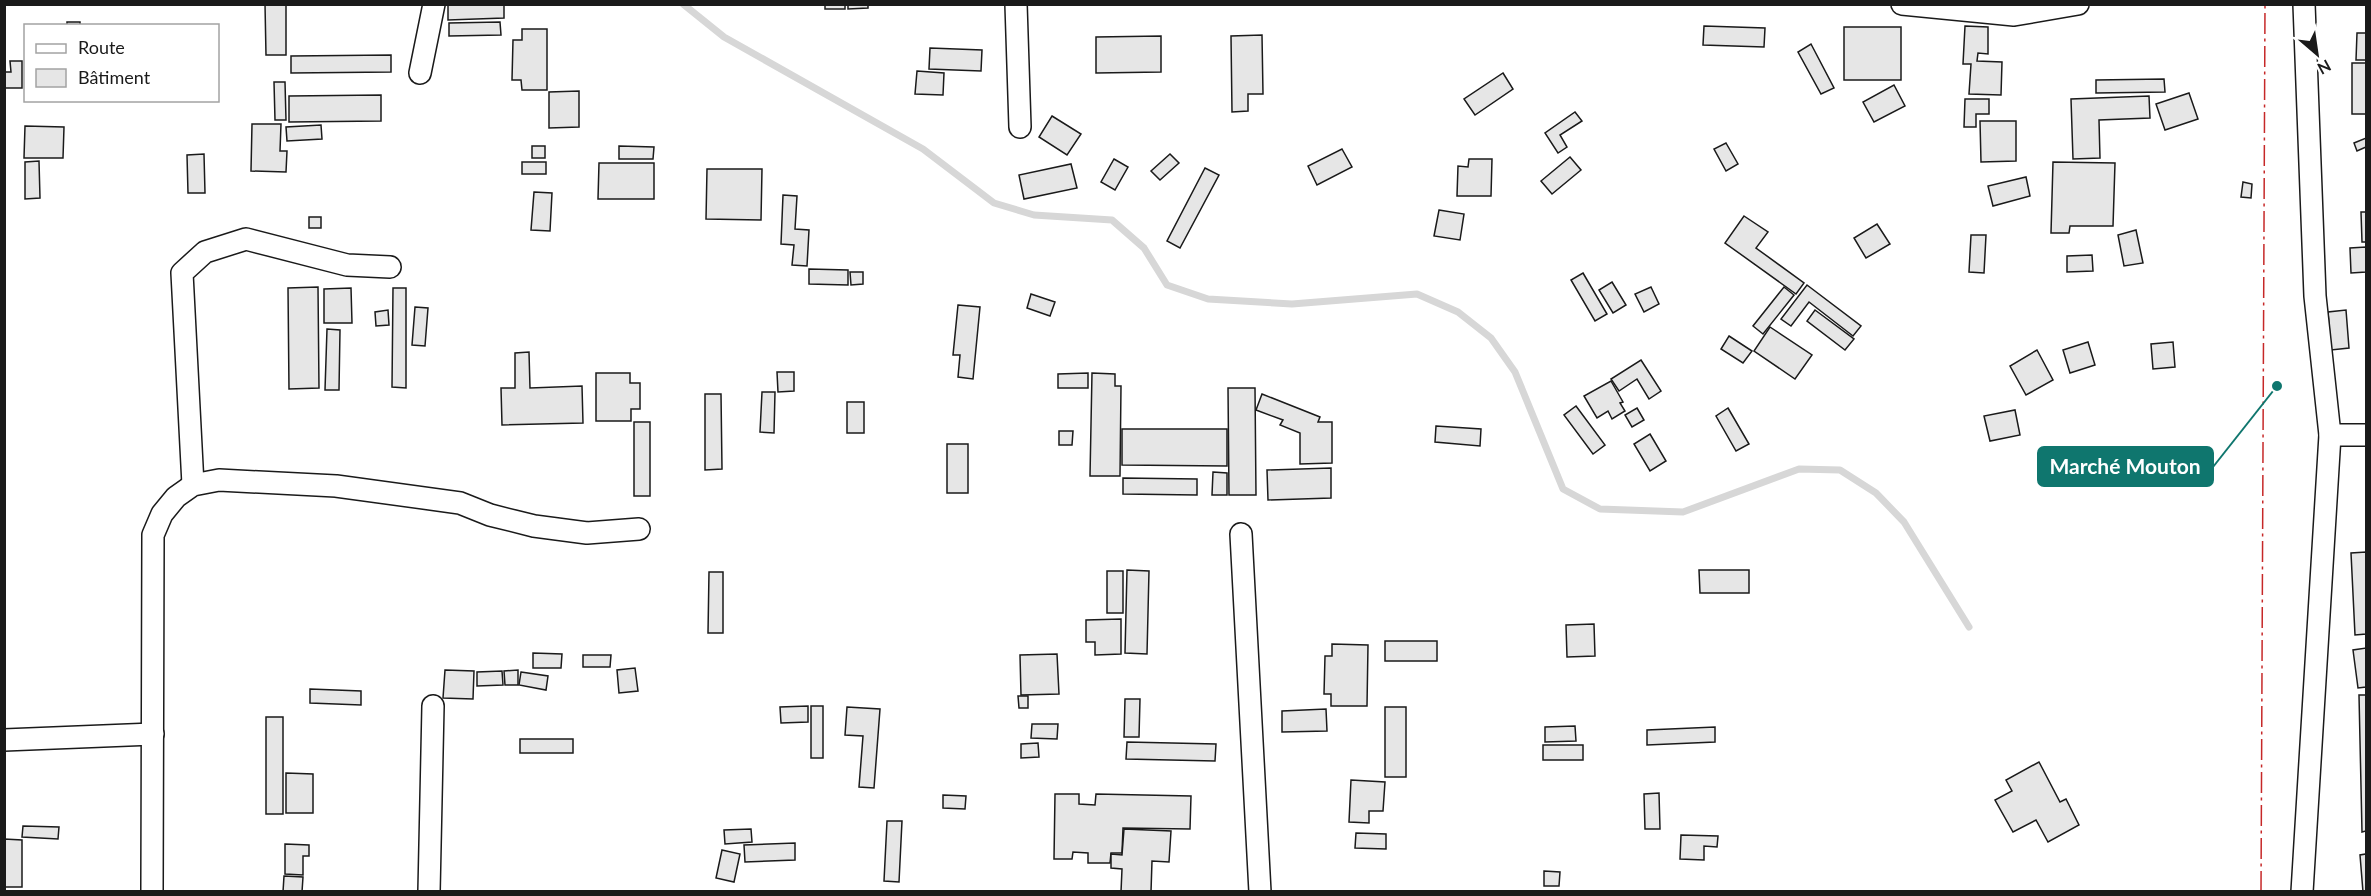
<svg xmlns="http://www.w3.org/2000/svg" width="2371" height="896" viewBox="0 0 2371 896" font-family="Lato,sans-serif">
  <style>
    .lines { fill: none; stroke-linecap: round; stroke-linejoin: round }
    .stream { stroke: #d7d7d7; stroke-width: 7 }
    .building { fill: #e6e6e6; stroke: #1a1a1a; stroke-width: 1.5 }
    .minor-casing { stroke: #1a1a1a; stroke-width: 24 }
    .minor { stroke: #fff; stroke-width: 21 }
    .power { stroke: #c62828; stroke-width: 1.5; stroke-dasharray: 21 4.5 3 4.5; stroke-linecap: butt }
    .leader { fill: none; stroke: #0f766e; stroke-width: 2 }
    .callout-dot { fill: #0f766e; stroke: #fff; stroke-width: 2 }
    .callout { fill: #0f766e; stroke: #0f766e; stroke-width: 2 }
    .callout-label { font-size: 21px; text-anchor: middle; font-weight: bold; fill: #fff }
  </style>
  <rect width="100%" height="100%" fill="#fff"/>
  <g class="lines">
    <polyline class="stream" points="683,4 724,37 923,149 994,203 1034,215 1112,220 1144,248 1167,285 1208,299 1292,304 1417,294 1458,312 1491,338 1515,372 1563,489 1600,509 1683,512 1799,469 1840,470 1876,493 1904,522 1969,627"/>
  </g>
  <g class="building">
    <polygon points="265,4 286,4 286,55 266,55"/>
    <polygon points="448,4 504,4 504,18 448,20"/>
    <rect x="825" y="4" width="20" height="5"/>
    <polygon points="848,4 868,4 868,8 848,9"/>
    <rect x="67" y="22" width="13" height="4"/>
    <polygon points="500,22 501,35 449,36 449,23"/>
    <polygon points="1704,26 1765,28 1764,47 1703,45"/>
    <polygon points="1965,26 1988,27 1988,54 1978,53 1977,61 2002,62 2001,95 1969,94 1971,64 1963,64"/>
    <rect x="1844" y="27" width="57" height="53"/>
    <polygon points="522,29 547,29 547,90 522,90 521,80 512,80 513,40 522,40"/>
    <polygon points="2357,33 2366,33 2366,60 2356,60"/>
    <polygon points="1262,35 1263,94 1248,94 1248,111 1232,112 1231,36"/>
    <polygon points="1161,36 1161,72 1096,73 1096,37"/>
    <polygon points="1811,44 1834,88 1821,94 1798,52"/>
    <polygon points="930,48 982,50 981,71 929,69"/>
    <polygon points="391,55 391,72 291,73 291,56"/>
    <polygon points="10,61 22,61 22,88 4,88 4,72 11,72"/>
    <rect x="2352" y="63" width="14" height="51"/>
    <polygon points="917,71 944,73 943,95 915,94"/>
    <polygon points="1503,73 1513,89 1475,115 1464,99"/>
    <polygon points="2164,79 2165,92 2096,93 2096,80"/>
    <polygon points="274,82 285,82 286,120 275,120"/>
    <polygon points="1894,85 1905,106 1874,122 1863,102"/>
    <polygon points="579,91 579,127 549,128 549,92"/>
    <polygon points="2189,93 2198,119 2165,130 2156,104"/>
    <polygon points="381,95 381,121 289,122 289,96"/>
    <polygon points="2149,96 2150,118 2099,120 2100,158 2073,159 2071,99"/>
    <polygon points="1965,99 1989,99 1989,114 1976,114 1976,127 1964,127"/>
    <polygon points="1575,112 1582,121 1560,135 1567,147 1558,153 1545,133"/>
    <polygon points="1052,116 1081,134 1067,155 1039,137"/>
    <polygon points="1980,121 2016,121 2016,161 1981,162"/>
    <polygon points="252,124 281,124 280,151 287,151 286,172 251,171"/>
    <polygon points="321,125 322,139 287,141 286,127"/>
    <polygon points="25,126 64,127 63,158 24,158"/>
    <polygon points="2366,138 2366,147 2357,151 2354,143"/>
    <polygon points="1726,143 1738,164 1726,171 1714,149"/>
    <rect x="532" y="146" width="13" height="12"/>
    <polygon points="619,146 654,147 653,159 619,159"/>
    <polygon points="1342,149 1352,167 1317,185 1308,166"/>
    <polygon points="204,154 205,193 188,193 187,155"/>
    <polygon points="1170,154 1179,163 1160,180 1151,171"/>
    <polygon points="1570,157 1581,170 1552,194 1541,181"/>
    <polygon points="1114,159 1128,167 1115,190 1101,182"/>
    <polygon points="1469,159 1492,159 1491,196 1457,196 1458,166 1468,167"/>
    <polygon points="39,161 40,198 25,199 25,162"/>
    <rect x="522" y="162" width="24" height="12"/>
    <polygon points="2053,162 2115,163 2113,226 2070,226 2069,233 2051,233"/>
    <polygon points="599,163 654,163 654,199 598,199"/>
    <polygon points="1071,164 1077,188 1024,199 1019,175"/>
    <polygon points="1205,168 1219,175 1180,248 1167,241"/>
    <polygon points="707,169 762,169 761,220 706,219"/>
    <polygon points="2026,177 2030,196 1993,206 1988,186"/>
    <polygon points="2243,182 2252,184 2251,198 2241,197"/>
    <polygon points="534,192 552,193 550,231 531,230"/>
    <polygon points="783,195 797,196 795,229 809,230 807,266 792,265 794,245 781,244"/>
    <polygon points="1439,210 1464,214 1460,240 1434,236"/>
    <polygon points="2361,212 2366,212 2366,242 2362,242"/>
    <polygon points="1744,216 1768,232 1756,248 1804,283 1796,294 1725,243"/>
    <rect x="309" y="217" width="12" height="11"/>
    <polygon points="1877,224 1890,244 1866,258 1854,238"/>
    <polygon points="2136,230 2143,263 2124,266 2118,235"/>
    <polygon points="1971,235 1986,235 1984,273 1969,272"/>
    <polygon points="2366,247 2366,272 2351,273 2350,248"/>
    <polygon points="2092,255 2093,271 2067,272 2067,256"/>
    <polygon points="809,269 848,270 848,285 809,284"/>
    <polygon points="850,272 863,272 863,284 851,285"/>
    <polygon points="1583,273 1607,314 1595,321 1571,280"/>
    <polygon points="1612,282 1626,305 1613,313 1599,290"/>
    <polygon points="1807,285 1861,326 1853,336 1809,302 1791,326 1781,319"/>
    <polygon points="318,287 319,388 289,389 288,288"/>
    <polygon points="1651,287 1659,304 1644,312 1635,294"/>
    <polygon points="1784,287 1794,295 1763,334 1753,326"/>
    <polygon points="351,288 352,323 324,323 324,289"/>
    <polygon points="393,288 406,288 406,388 392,387"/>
    <polygon points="1031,294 1055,302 1050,316 1027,308"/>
    <polygon points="958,305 980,307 973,379 958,377 960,355 953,355"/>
    <polygon points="415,307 428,308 425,346 412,345"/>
    <polygon points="388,310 389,325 376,326 375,312"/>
    <polygon points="1815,310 1854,339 1845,350 1807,321"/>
    <polygon points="2346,310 2349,348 2331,350 2328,312"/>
    <polygon points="1770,327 1812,355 1795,379 1754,351"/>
    <polygon points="327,329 340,330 339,390 325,390"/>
    <polygon points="1729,336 1752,351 1743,363 1721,349"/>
    <polygon points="2088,342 2095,365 2070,373 2063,350"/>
    <polygon points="2173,342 2175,367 2153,369 2151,344"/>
    <polygon points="2037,350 2053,380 2026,395 2010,366"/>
    <polygon points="529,352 530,388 582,386 583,423 502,425 501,388 515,388 515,353"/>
    <polygon points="1641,360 1661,391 1649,399 1637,379 1619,391 1611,379"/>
    <polygon points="777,372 794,372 794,391 778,392"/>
    <polygon points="596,373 630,373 630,383 640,383 640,409 631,409 631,421 596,421"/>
    <polygon points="1088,373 1088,388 1058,388 1058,374"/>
    <polygon points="1092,373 1115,374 1115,386 1121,386 1120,476 1090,476"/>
    <polygon points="1611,381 1623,402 1620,403 1625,411 1612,419 1608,411 1597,418 1584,396"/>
    <polygon points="1228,388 1255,388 1256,495 1229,495"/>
    <polygon points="762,392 775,392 774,433 760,432"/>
    <polygon points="705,394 721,394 722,469 705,470"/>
    <polygon points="1262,394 1320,417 1318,422 1332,422 1332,463 1300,464 1300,433 1280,425 1283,420 1256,410"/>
    <rect x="847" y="402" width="17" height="31"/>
    <polygon points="1576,406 1605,445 1593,454 1564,415"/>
    <polygon points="1637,408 1644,420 1632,427 1625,415"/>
    <polygon points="1728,408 1749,444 1736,451 1716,416"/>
    <polygon points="2015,410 2020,435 1990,441 1984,416"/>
    <rect x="634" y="422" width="16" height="74"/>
    <polygon points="1436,426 1481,429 1480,446 1435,442"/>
    <polygon points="1122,429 1227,429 1227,466 1122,465"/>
    <polygon points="1059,431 1073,431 1072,445 1059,445"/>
    <polygon points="1650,434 1666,461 1650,471 1634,444"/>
    <rect x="947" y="444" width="21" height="49"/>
    <polygon points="1331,468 1331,498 1268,500 1267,470"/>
    <polygon points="1213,472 1227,473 1227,495 1212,495"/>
    <polygon points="1123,478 1197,479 1197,495 1123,494"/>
    <polygon points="2366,552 2366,634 2355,635 2351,553"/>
    <polygon points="1127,570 1149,571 1147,654 1125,653"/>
    <polygon points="1699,570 1749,570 1749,593 1700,593"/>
    <rect x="1107" y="571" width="16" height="42"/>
    <polygon points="709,572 723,572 723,633 708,633"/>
    <polygon points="1121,619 1121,654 1095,655 1095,642 1086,642 1086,620"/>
    <polygon points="1594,624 1595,656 1567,657 1566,625"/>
    <rect x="1385" y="641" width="52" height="20"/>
    <polygon points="1332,644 1368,645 1367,706 1331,706 1331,694 1324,694 1325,656 1332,656"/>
    <polygon points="2366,648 2366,687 2358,688 2353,650"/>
    <polygon points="533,653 562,654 561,668 533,668"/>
    <polygon points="1057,654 1059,694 1021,695 1020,655"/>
    <polygon points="583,655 611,655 610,667 583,667"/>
    <polygon points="635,668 638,691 619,693 617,670"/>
    <polygon points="445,670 474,671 473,699 443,698"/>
    <polygon points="518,670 518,685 505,685 504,671"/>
    <polygon points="502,671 503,685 477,686 477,672"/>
    <polygon points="521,672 548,676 546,690 519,685"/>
    <polygon points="310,689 361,691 361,705 310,703"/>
    <polygon points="2359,695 2366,695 2366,831 2362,832"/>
    <polygon points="1018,696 1028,696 1028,708 1019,708"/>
    <polygon points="1125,699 1140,699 1139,737 1124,737"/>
    <polygon points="808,706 808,722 781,723 780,707"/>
    <rect x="811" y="706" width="12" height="52"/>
    <polygon points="847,707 880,709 874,788 859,787 863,736 845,735"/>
    <rect x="1385" y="707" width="21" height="70"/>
    <polygon points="1326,709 1327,731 1282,732 1282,711"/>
    <rect x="266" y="717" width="17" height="97"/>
    <polygon points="1032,724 1058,724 1057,739 1031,738"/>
    <polygon points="1575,726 1576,741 1545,742 1545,727"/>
    <polygon points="1715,727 1715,742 1647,745 1647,730"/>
    <rect x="520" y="739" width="53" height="14"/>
    <polygon points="1127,742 1216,744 1215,761 1126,759"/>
    <polygon points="1038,743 1039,757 1021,758 1021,744"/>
    <rect x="1543" y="745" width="40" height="15"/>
    <polygon points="2039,762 2060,802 2066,799 2079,825 2048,842 2036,820 2013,832 1995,800 2012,791 2006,780"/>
    <polygon points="286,773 313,774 313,813 286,813"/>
    <polygon points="1351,780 1385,782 1383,811 1369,811 1369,823 1349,822"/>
    <polygon points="1659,793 1660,829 1645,829 1644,794"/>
    <polygon points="1055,794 1079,794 1079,804 1095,805 1096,794 1191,796 1190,829 1123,828 1122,853 1111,853 1110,863 1088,863 1088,853 1073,852 1072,859 1054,859"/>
    <polygon points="943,795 966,796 965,809 943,808"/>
    <polygon points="887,821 902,821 899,882 884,881"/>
    <polygon points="23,826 59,827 58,839 22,837"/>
    <polygon points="751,829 752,842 725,844 724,830"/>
    <polygon points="1124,829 1171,831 1169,862 1152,861 1151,892 1121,892 1122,869 1111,868 1111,854 1122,855"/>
    <polygon points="1356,833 1386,834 1386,849 1355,848"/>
    <polygon points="1681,835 1718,836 1717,847 1704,846 1704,860 1680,859"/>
    <polygon points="4,839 22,840 22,887 4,887"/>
    <polygon points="795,843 795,860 745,862 744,845"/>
    <polygon points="285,844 309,845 309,856 303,856 303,875 285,874"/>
    <polygon points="722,850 740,854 734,882 716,878"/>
    <polygon points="2366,854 2366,892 2363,892 2360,855"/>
    <polygon points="1544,871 1560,872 1559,886 1544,886"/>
    <polygon points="284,876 303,877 302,892 283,892"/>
  </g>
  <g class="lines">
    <defs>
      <g id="minor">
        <polyline points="1016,4 1020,127"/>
        <polyline points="1902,4 2014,15 2078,4"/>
        <polyline points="420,73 434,4"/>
        <polyline points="2330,435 2366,435"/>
        <polyline points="193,485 182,273 205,252 246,239 347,265 390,267"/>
        <polyline points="1241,534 1260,892"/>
        <polyline points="4,740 153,734"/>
        <polyline points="152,892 153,535 162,514 176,497 193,485 219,480 336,486 460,503 490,515 534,526 587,533 639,529"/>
        <polyline points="429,892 433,706"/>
        <polyline points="2302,892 2330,435 2315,296 2304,4"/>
      </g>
    </defs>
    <use href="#minor" class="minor-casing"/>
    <use href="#minor" class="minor"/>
    <polyline class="power" points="2261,892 2265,4"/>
  </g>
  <path class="leader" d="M2277 386L2213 467"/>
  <circle class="callout-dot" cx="2277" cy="386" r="6"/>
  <rect class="callout" x="2038" y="447" width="175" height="39" rx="6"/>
  <g class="callout-label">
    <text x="2125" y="474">Marché Mouton</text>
  </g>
  <rect width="2371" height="896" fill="none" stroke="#1a1a1a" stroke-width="12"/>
  <rect x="24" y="24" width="195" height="78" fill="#ffffff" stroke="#a3a3a3" stroke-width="1.5"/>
  <rect x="36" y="44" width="30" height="9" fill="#ffffff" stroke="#a3a3a3" stroke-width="1.5"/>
  <text x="78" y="54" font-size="18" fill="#1a1a1a">Route</text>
  <rect x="36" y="69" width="30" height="18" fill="#e6e6e6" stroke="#a3a3a3" stroke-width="1.5"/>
  <text x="78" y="84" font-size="18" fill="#1a1a1a">Bâtiment</text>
  <g transform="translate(2317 54) rotate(151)" stroke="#ffffff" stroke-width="4.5" paint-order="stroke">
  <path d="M0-4.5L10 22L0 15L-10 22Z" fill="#1a1a1a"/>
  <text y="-9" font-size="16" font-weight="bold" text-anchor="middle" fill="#1a1a1a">N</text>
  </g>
</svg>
